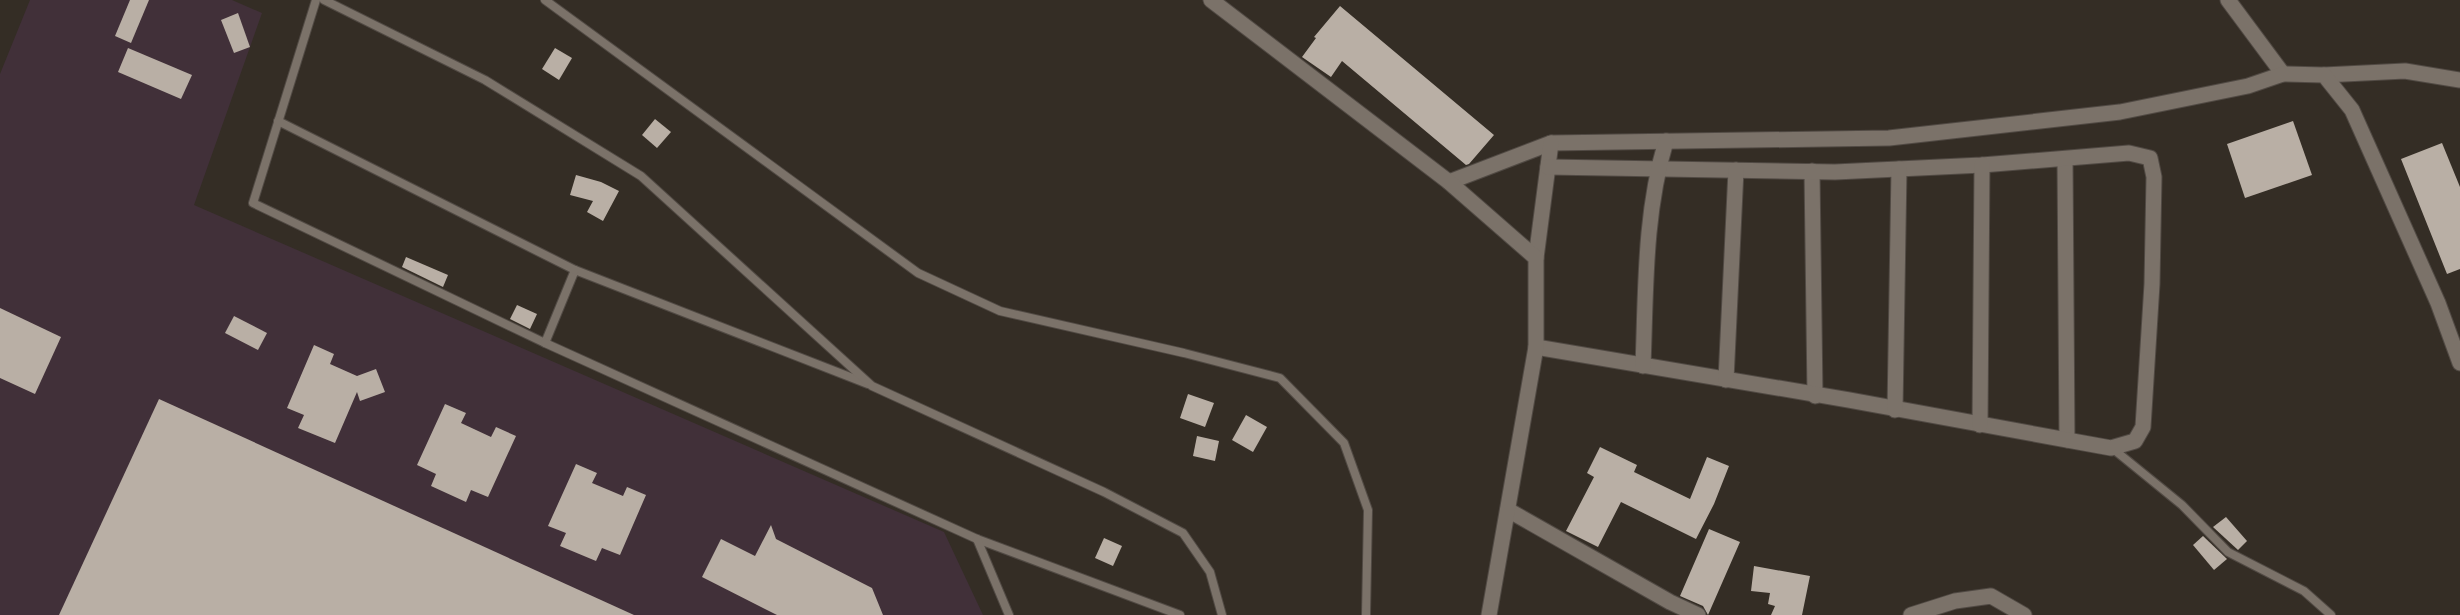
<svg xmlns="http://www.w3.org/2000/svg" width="2460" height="615" viewBox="0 0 2460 615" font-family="Roboto,sans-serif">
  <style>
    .industrial { fill: #413039 }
    .building { fill: #b9afa5 }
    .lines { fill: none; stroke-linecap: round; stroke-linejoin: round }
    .lane-casing { stroke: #514a44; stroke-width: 10 }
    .street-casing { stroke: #514a44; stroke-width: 17 }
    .secondary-casing { stroke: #514a44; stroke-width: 17 }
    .lane { stroke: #7b7269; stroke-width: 8 }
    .street { stroke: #7b7269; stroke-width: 15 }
    .secondary { stroke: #7b7269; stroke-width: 15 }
  </style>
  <rect width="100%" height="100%" fill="#342d25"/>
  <polygon class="industrial" points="30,0 232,0 262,13 194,205 944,532 983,615 0,615 0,74"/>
  <g class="building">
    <polygon points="130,0 149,0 131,43 115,36"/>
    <polygon points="1340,6 1494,135 1469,164 1466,165 1342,61 1331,77 1302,57 1316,38 1314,37"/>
    <polygon points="238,13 250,47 234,53 221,20"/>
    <polygon points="128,48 192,75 181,99 118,72"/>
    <polygon points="555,48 572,58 559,80 542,69"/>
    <polygon points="655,119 671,132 657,148 642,135"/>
    <polygon points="2293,121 2312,175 2245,198 2227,144"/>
    <polygon points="2442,143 2460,187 2460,269 2447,274 2401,159"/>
    <polygon points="576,175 601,182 619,191 603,221 587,212 593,201 570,195"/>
    <polygon points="406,257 448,275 443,287 402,267"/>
    <polygon points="517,305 537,314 530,329 510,319"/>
    <polygon points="0,308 61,337 35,394 0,378"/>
    <polygon points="234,316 267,333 258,350 225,333"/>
    <polygon points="314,345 334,354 330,364 357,376 376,369 385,392 360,401 357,392 335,443 298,428 304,415 287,408"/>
    <polygon points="1188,394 1214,403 1205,427 1180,418"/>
    <polygon points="159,399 634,615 59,615"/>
    <polygon points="445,404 466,413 461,423 491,437 496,427 516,436 488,497 471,490 466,502 431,486 436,474 417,465"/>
    <polygon points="1246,415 1267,427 1253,452 1232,440"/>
    <polygon points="1197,436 1219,441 1215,461 1193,456"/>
    <polygon points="1600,447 1637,465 1634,472 1690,499 1707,457 1729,466 1714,504 1696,539 1621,502 1598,547 1566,531 1594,477 1587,473"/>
    <polygon points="576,464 597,473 592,483 623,496 627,487 646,495 620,555 602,548 596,561 560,546 566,533 548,526"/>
    <polygon points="2226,517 2247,541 2238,550 2213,527"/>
    <polygon points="771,525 776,539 872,588 883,615 777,615 702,577 721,539 755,556"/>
    <polygon points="1709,529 1740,542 1708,615 1703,606 1680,596"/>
    <polygon points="2203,536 2227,559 2214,570 2193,545"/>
    <polygon points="1104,538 1122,546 1113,566 1095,558"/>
    <polygon points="1754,566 1810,576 1802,615 1771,615 1775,606 1768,604 1770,593 1751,591"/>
  </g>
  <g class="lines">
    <defs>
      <g id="lane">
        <polyline points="316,0 253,203 545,343 575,270 868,384"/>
        <polyline points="324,0 485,80 641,176 872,386 1104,492 1183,533 1210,572 1222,615"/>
        <polyline points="545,0 918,273 1000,311 1184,353 1280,378 1344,443 1368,510 1366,615"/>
        <polyline points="278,121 575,270"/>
        <polyline points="545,343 977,539 1180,615"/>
        <polyline points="2112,448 2182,505 2228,552 2304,591 2331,615"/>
        <polyline points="977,539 1009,615"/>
      </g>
      <g id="street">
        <polyline points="2228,0 2283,74"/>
        <polyline points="2324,75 2405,71 2460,80"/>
        <polyline points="2065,159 2067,440"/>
        <polyline points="1812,171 1815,396"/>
        <polyline points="1449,182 1551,143 1889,138 2120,112 2248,86 2283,74 2324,75 2352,110 2438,303 2460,363"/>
        <polyline points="1536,258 1551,143"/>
        <polyline points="1536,347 1849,400 2111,448 2135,441 2143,427 2152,284 2154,177 2150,158 2129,153 1982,165 1835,172 1548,167"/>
        <path d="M1643,366C1646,291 1644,214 1666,141"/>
        <polyline points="1726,380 1736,170"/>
        <polyline points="1895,410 1899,169"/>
        <polyline points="1980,425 1982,165"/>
        <polyline points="1508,510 1670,602 1698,615"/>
        <polyline points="1911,615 1955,601 1991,596 2024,615"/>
      </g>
      <polyline id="secondary" points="1211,0 1449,182 1536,258 1536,347 1489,615"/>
    </defs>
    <use href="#lane" class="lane-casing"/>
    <use href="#street" class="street-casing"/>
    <use href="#secondary" class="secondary-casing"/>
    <use href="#lane" class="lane"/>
    <use href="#street" class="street"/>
    <use href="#secondary" class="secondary"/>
  </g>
</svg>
